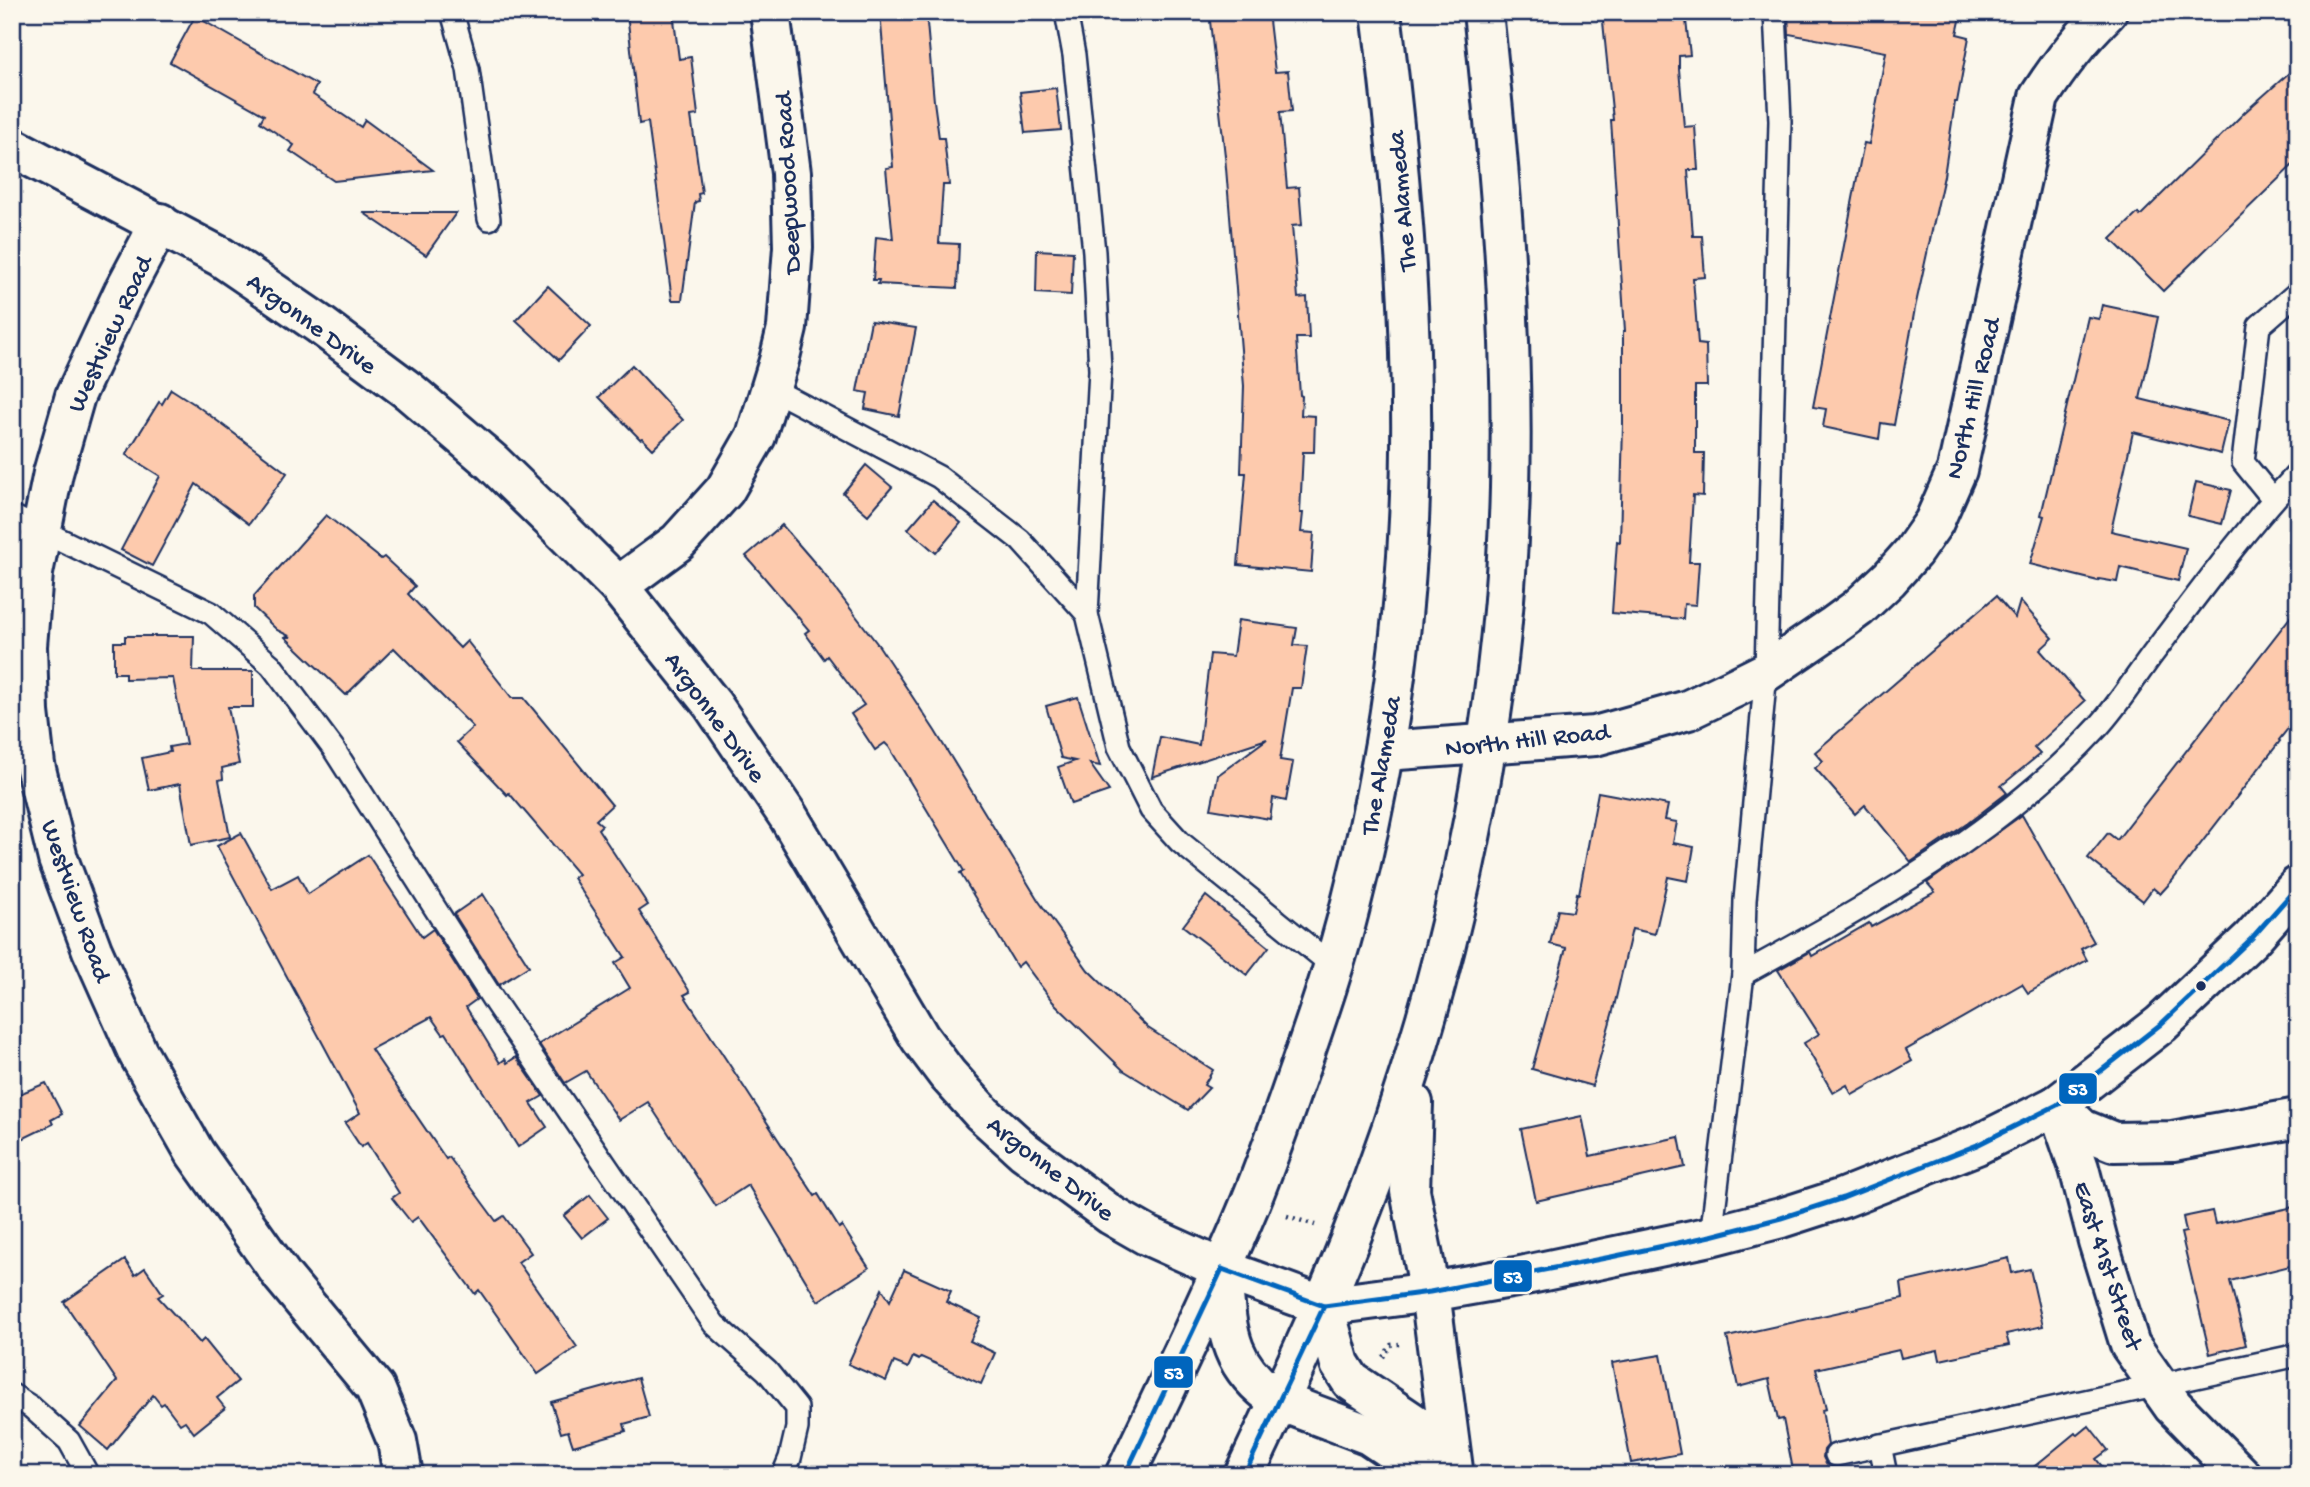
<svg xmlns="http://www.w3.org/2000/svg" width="2310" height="1487" viewBox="0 0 2310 1487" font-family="'Gochi Hand',sans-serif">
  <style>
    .building { fill: #fdcaad; stroke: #1b2f5e; stroke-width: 2 }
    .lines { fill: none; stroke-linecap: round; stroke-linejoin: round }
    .lane-casing { stroke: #1b2f5e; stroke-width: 26 }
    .street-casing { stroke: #1b2f5e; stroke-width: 44 }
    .secondary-casing { stroke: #1b2f5e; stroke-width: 44 }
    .path { stroke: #1b2f5e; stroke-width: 4.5; stroke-dasharray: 2 5; stroke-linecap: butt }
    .lane { stroke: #fbf7ec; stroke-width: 21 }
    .street { stroke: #fbf7ec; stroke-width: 38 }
    .secondary { stroke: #fbf7ec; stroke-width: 38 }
    .bus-1-casing { stroke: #fbf7ec; stroke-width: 10 }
    .bus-1 { stroke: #0065bd; stroke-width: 5 }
    .bus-dot { fill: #1b2f5e; stroke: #fbf7ec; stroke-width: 2.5 }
    .labels { text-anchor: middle; stroke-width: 6; stroke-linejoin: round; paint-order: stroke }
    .street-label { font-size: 26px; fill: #1b2f5e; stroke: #fbf7ec }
    .line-badge { stroke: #fbf7ec; stroke-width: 2.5 }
    .badge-label { font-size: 19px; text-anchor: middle; font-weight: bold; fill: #fff }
  </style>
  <rect width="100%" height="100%" fill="#fbf7ec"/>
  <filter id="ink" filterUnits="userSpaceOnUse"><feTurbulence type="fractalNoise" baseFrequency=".0143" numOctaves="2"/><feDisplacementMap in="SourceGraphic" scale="14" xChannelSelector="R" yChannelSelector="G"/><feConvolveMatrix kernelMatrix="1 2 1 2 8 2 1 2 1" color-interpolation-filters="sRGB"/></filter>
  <g filter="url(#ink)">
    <g class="building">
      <polygon points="627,12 673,12 679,59 691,57 698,115 691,116 702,193 698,194 699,201 695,202 682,300 672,300 648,122 639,124"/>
      <polygon points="880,12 926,12 934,101 939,138 944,138 949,185 943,185 939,243 959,244 957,288 878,284 879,280 873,280 876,237 893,239 886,168 893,167"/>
      <polygon points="1209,12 1268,12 1275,72 1288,71 1292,111 1280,112 1287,188 1299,187 1302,225 1292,226 1298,298 1307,297 1309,338 1296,338 1300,395 1302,396 1301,415 1315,416 1314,452 1303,452 1300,513 1303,513 1301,532 1314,533 1311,572 1238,565 1246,473 1241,473 1244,386 1225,156"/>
      <polygon points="1602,12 1685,12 1690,55 1679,56 1679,69 1684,127 1695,126 1698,170 1688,170 1693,236 1702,236 1705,277 1693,278 1698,344 1706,345 1707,386 1695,386 1695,453 1704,453 1703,496 1693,495 1689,562 1699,562 1696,605 1684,604 1683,619 1612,613 1617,541 1620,542 1623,424 1623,331 1625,331 1611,120 1613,120"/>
      <polygon points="1788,12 1962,12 1957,34 1969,37 1957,102 1955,102 1944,176 1915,308 1894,425 1881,423 1879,439 1823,427 1826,409 1813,407 1860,162 1864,143 1869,144 1886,52 1789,34"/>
      <polygon points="195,16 317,85 312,94 361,127 365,120 433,170 334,181 290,151 294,145 260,122 264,115 170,62"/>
      <polygon points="2298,65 2298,160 2163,291 2111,239 2138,213 2140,216 2245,112"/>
      <polygon points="1056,88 1061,130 1025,133 1020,92"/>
      <polygon points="364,213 456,213 426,255"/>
      <polygon points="1037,250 1073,252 1071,295 1036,293"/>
      <polygon points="548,286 591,326 559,360 516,320"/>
      <polygon points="2102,305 2158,317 2140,399 2229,421 2221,454 2133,432 2111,531 2186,548 2178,581 2120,567 2117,582 2099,579 2098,581 2030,564 2044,516 2041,515 2088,317 2099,319"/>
      <polygon points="871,321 916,328 899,416 865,409 868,393 857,391"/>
      <polygon points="632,365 683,420 653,449 642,438 640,439 599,397"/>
      <polygon points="171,389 196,405 287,473 249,524 196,484 152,566 121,550 160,476 126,455 159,402 162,404"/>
      <polygon points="866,465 892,487 868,515 843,493"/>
      <polygon points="2196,482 2231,490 2222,524 2188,516"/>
      <polygon points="933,500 961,523 936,553 908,529"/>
      <polygon points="326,515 381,559 384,557 415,586 408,594 460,648 467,641 512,698 524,698 612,805 596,820 602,825 598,829 648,905 639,911 690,992 684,995 815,1196 818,1194 839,1228 842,1226 869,1268 818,1301 748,1185 716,1206 648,1102 619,1120 586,1071 565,1083 539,1044 630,988 615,963 625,957 573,878 578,874 509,793 507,795 457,742 473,727 394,648 346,695 285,637 291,637 277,630 254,608 254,596"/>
      <polygon points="782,525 820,569 879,646 935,731 1038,900 1088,970 1148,1028 1213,1070 1204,1085 1209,1088 1188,1110 1123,1070 1053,1002 1023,962 1017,967 960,873 964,871 889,747 885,743 875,750 851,714 864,705 827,656 824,659 805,633 809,630 746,556"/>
      <polygon points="1996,596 2015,618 2020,601 2053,638 2040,650 2085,701 2034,748 2040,754 2001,786 2007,793 1968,823 1911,862 1865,805 1855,814 1815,768 1823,761 1815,752"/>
      <polygon points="2298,607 2298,716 2279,740 2280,741 2172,881 2160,894 2153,888 2143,901 2088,858 2108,833 2117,840"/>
      <polygon points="1238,620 1297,628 1294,645 1307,646 1301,688 1292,688 1280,760 1293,762 1286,801 1273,798 1270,819 1211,809 1218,775 1267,739 1152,777 1160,737 1199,745 1210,654 1233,656"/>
      <polygon points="125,636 194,636 193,671 253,671 253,707 228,707 239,764 222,768 223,779 219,780 230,837 191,845 180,784 149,790 142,758 170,752 169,747 186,744 173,678 125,679 125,673 114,673 114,642 125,642"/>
      <polygon points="1078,697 1100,766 1090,764 1109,791 1071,804 1058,767 1075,761 1061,758 1046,706"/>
      <polygon points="1598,792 1668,805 1665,820 1677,822 1673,843 1694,847 1688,881 1668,877 1655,934 1632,929 1613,1011 1592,1086 1532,1069 1566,948 1550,944 1558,910 1573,912 1577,893 1579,894"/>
      <polygon points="2022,815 2094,942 2081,949 2087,960 2028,993 2022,984 1906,1050 1912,1061 1852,1095 1847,1085 1833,1093 1804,1043 1819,1034 1778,970 1810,952 1812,956 1869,923 1871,927 1935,892 1927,883"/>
      <polygon points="241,833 272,889 298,875 308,894 368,855 422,937 433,929 477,999 466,1007 500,1063 505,1059 507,1063 516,1057 543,1096 531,1103 547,1127 518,1147 446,1033 443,1034 431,1017 371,1049 446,1159 449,1157 496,1221 504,1216 531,1253 518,1262 577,1347 538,1374 479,1290 475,1294 418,1217 411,1222 392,1198 399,1193 367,1143 361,1147 345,1123 360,1113 217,846"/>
      <polygon points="483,894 529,966 499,985 454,914"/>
      <polygon points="1206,896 1269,947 1247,975 1183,926"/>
      <polygon points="46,1083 62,1114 51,1120 53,1124 12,1144 12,1097"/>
      <polygon points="1582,1116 1590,1156 1679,1137 1685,1167 1536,1201 1521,1129"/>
      <polygon points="590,1195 608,1218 582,1238 564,1216"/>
      <polygon points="2298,1206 2298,1264 2230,1281 2246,1345 2210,1354 2181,1233 2186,1232 2183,1217 2212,1211 2215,1224"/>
      <polygon points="2009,1258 2012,1273 2030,1269 2043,1326 2006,1334 2009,1345 1940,1360 1938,1350 1901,1358 1899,1350 1816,1369 1826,1409 1822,1410 1828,1445 1824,1450 1823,1457 1826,1463 1832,1467 1834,1475 1794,1475 1783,1419 1778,1420 1769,1379 1738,1387 1727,1337 1903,1298 1901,1283"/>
      <polygon points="125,1260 135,1275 145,1268 163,1294 158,1297 200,1343 204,1339 238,1381 217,1398 225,1408 194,1433 185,1421 180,1424 164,1403 161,1405 153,1395 108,1450 80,1426 117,1381 64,1302"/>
      <polygon points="904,1270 951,1291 946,1302 981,1318 970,1341 995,1353 981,1384 921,1357 919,1360 913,1357 908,1368 894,1362 886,1381 848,1364 882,1289 890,1301"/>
      <polygon points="1661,1355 1680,1454 1631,1463 1612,1363"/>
      <polygon points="638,1378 649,1417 624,1424 626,1431 573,1446 568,1431 561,1433 551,1402"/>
      <polygon points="2089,1426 2108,1450 2096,1459 2109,1475 2024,1475 2075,1433 2078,1435"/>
    </g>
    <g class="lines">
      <defs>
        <g id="lane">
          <polyline points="452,12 468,69 489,219"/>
          <polyline points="1066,12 1074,55 1094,252 1100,370 1087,614 1119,747 1151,810 1180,842 1333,966"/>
          <polyline points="772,389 939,477 1020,540 1087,614"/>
          <polyline points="2273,499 2243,462 2259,326 2298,292"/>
          <polyline points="12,516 211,613 271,665 333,748 496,1004 714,1324 767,1371 797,1408 797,1428 790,1458 783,1475"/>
          <path d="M1743,974C1869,905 2000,834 2098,727C2119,704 2136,676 2155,651C2201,590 2246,528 2298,473"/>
          <polyline points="1711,1236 1743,974 1745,900 1766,672 1780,121 1775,12"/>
          <polyline points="12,1395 31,1407 69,1441 88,1475"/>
          <polyline points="1880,1445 1886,1475"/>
          <polyline points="1836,1455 2298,1355"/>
        </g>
        <g id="street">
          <polyline points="160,223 123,293 75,396 53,473 33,573 27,646 29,712 35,765 58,859 92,950 138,1053 195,1153 283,1277 375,1388 397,1441 403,1475"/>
          <polyline points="618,586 678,542 725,490 756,436 779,361 787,328 793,247 791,173 770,12"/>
          <path d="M1384,751L1595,736L1688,710L1734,688L1766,672L1832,627L1858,608L1889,579L1913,552L1934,522L1957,470L2039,97C2059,66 2080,38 2107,12"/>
          <polyline points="2057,1105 2079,1168 2098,1241 2130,1345 2173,1406 2241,1475"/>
          <polyline points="2057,1105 2082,1129 2114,1142 2173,1141 2298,1118"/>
          <polyline points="1430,1292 1453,1469"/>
          <polyline points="1324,1306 1340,1364 1351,1381 1415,1424 1437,1450 1449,1475"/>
          <polyline points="1279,1401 1369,1435 1396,1453 1412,1475"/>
        </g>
        <g id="secondary">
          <polyline points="12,147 221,257 319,324 409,391 492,462 558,526 618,586 712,704 788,816 920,1038 947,1074 982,1113 1024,1151 1111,1215 1146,1235 1222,1269 1324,1306 1430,1292 1516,1277 1711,1236 1781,1218 1843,1198 1977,1145 2057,1105 2161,1024 2251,939 2298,886"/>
          <polyline points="1413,1103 1410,1191 1430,1292"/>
          <path d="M1222,1271C1227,1330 1226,1365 1279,1401"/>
          <path d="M1125,1475C1166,1388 1209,1301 1246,1213C1266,1166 1282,1118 1299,1070C1318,1015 1337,960 1351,903C1383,778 1403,649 1409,520C1417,351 1402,180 1381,12"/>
          <path d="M1244,1475C1281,1397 1318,1320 1350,1240C1444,1006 1504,741 1510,488C1514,329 1500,170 1483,12"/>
        </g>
      </defs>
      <use href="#lane" class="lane-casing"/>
      <use href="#street" class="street-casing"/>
      <use href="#secondary" class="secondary-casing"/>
      <g class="path">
        <polyline points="1287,1216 1315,1225"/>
        <polyline points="1383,1357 1391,1345 1399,1344"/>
      </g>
      <use href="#lane" class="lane"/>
      <use href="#street" class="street"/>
      <use href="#secondary" class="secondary"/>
      <defs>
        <g id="bus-1">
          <polyline points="1222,1269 1324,1306 1430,1292 1611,1257 1711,1236 1781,1218 1843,1198 1977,1145 2057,1105 2161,1024 2251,939 2298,886"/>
          <polyline points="1125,1475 1222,1269"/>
          <polyline points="1244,1475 1324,1306"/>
        </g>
      </defs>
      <use href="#bus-1" class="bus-1-casing"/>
      <use href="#bus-1" class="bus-1"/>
    </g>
  </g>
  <circle class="bus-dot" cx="2201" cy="986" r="6"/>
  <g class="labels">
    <g class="street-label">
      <text transform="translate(786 183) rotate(-93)" y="9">Deepwood Road</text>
      <text transform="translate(1400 201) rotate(-95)" y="9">The Alameda</text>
      <text transform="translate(313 322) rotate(36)" y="9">Argonne Drive</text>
      <text transform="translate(108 333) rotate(-65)" y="9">Westview Road</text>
      <text transform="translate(1971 398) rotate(-76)" y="9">North Hill Road</text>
      <text transform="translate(717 716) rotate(54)" y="9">Argonne Drive</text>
      <text transform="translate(1527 738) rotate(-6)" y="9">North Hill Road</text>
      <text transform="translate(1379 765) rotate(-80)" y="9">The Alameda</text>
      <text transform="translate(78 900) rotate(71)" y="9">Westview Road</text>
      <text transform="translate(1052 1167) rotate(38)" y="9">Argonne Drive</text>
      <text transform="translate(2110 1265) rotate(72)" y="9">East 41st Street</text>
    </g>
  </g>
  <g class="line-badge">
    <rect x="2058" y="1072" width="40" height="33" rx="7" fill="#0065bd"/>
    <rect x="1493" y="1259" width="40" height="34" rx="7" fill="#0065bd"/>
    <rect x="1153" y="1355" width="41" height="34" rx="7" fill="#0065bd"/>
  </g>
  <g class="badge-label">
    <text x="2078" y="1095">53</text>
    <text x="1513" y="1283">53</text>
    <text x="1174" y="1379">53</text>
  </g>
  <rect width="2310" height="1487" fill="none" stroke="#fbf7ec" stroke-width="42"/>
  <rect x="21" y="21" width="2268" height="1445" fill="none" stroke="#1b2f5e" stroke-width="2.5" filter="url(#ink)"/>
</svg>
